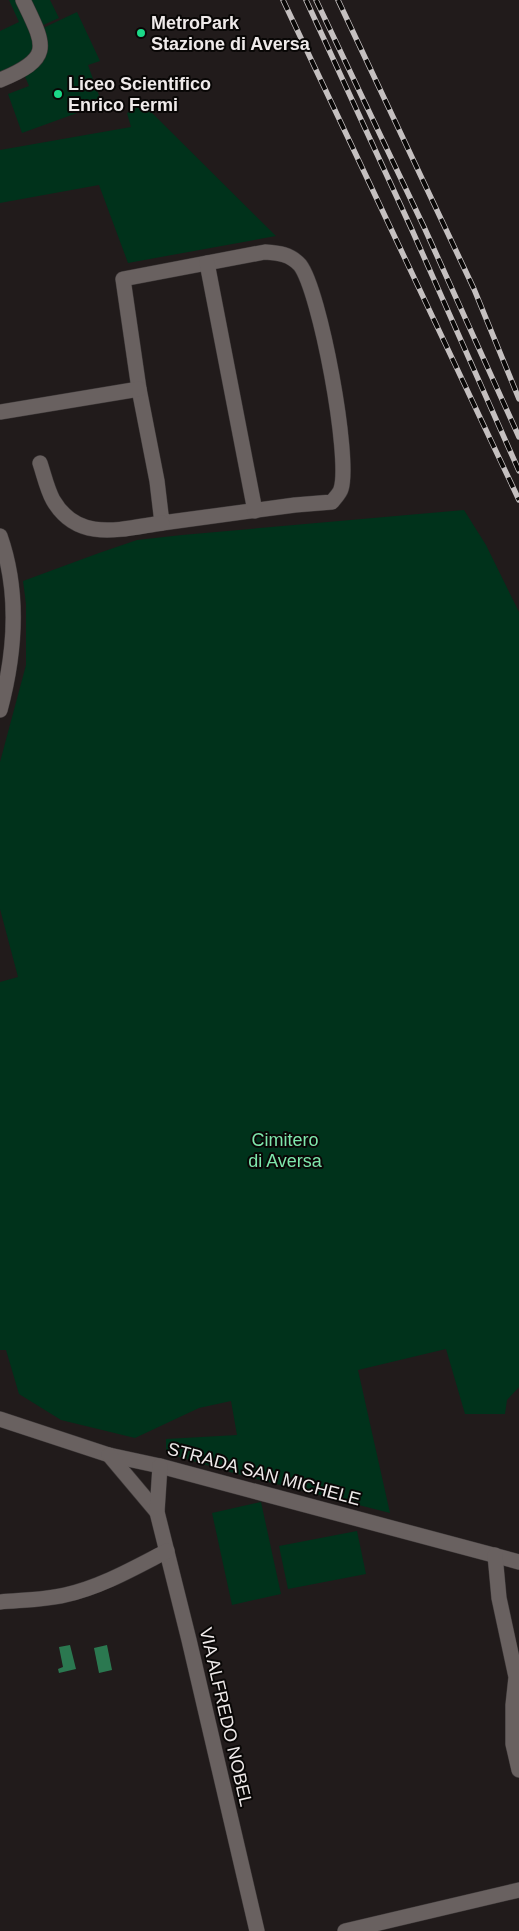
<svg xmlns="http://www.w3.org/2000/svg" width="519" height="1931" viewBox="0 0 519 1931" font-family="Helvetica,sans-serif">
  <style>
    .green { fill: #00321b }
    .water { fill: #2b7850 }
    .lines { fill: none; stroke-linecap: round; stroke-linejoin: round }
    .minor-casing { stroke: #3d3838; stroke-width: 16 }
    .minor { stroke: #696160; stroke-width: 15 }
    .rail-casing { stroke: #c5c0c0; stroke-width: 5.5 }
    .rail { stroke: #090706; stroke-width: 4; stroke-dasharray: 11; stroke-linecap: butt }
    .poi-dot { fill: #1bd988; stroke: #090706; stroke-width: 2 }
    .labels { text-anchor: middle; stroke-width: 4; stroke-linejoin: round; paint-order: stroke }
    .poi-label { font-size: 18px; font-weight: bold; fill: #efeaea; stroke: #090706; text-anchor: start }
    .park-label { font-size: 18px; fill: #7fe7ac; stroke: #090706 }
    .street-label { font-size: 18px; fill: #efeaea; stroke: #090706 }
  </style>
  <rect width="100%" height="100%" fill="#211b1b"/>
  <g class="green">
    <polygon points="9,0 19,0 37,51 0,76 0,31 19,22"/>
    <polygon points="29,0 50,0 59,18 41,26"/>
    <polygon points="77,12 100,61 88,65 102,104 22,133 8,94 29,86 23,72 38,62 39,30"/>
    <polygon points="143,104 276,236 128,263 99,185 0,203 0,150 131,127 127,113"/>
    <polygon points="464,510 486,545 519,612 519,1387 507,1400 505,1414 465,1414 446,1349 358,1370 390,1513 230,1472 166,1453 166,1439 237,1435 231,1401 199,1408 135,1438 61,1420 19,1394 6,1350 0,1350 0,982 18,977 0,909 0,762 26,665 26,604 23,581 99,553 137,540 182,535"/>
    <polygon points="261,1502 281,1594 232,1605 212,1513"/>
    <polygon points="357,1531 366,1574 288,1589 279,1546"/>
  </g>
  <g class="water">
    <polygon points="70,1645 76,1669 59,1673 58,1669 63,1667 59,1647"/>
    <polygon points="107,1645 112,1670 99,1673 94,1648"/>
  </g>
  <g class="lines">
    <defs>
      <g id="minor">
        <path d="M0,80C54,58 45,46 23,0"/>
        <path d="M265,252C279,253 290,254 300,265C320,291 351,458 341,489C340,493 335,498 332,502L295,505L162,523L157,481L139,389L123,279Z"/>
        <polyline points="207,263 255,511"/>
        <polyline points="0,412 139,389"/>
        <path d="M40,463C44,475 47,489 53,500C78,543 121,529 162,523"/>
        <path d="M0,536C20,593 15,654 0,710"/>
        <polyline points="0,1419 109,1455 160,1466 519,1562"/>
        <polyline points="109,1455 157,1512"/>
        <polyline points="160,1466 157,1512 189,1640 257,1931"/>
        <polyline points="495,1555 499,1598 516,1677 513,1705 513,1744 519,1770"/>
        <path d="M0,1602C21,1600 44,1600 65,1595C101,1587 134,1568 167,1551"/>
        <polyline points="345,1931 519,1890"/>
      </g>
    </defs>
    <use href="#minor" class="minor-casing"/>
    <use href="#minor" class="minor"/>
    <defs>
      <g id="rail">
        <polyline points="283,0 519,500"/>
        <polyline points="306,0 412,230 519,471"/>
        <polyline points="316,0 424,227 519,437"/>
        <polyline points="338,0 474,289 519,399"/>
      </g>
    </defs>
    <use href="#rail" class="rail-casing"/>
    <use href="#rail" class="rail"/>
  </g>
  <g class="poi-dot">
    <circle cx="141" cy="33" r="5"/>
    <circle cx="58" cy="94" r="5"/>
  </g>
  <g class="labels">
    <g class="poi-label">
      <text x="151" y="29">MetroPark<tspan x="151" dy="21">Stazione di Aversa</tspan></text>
      <text x="68" y="90">Liceo Scientifico<tspan x="68" dy="21">Enrico Fermi</tspan></text>
    </g>
    <g class="park-label">
      <text x="285" y="1146">Cimitero<tspan x="285" dy="21">di Aversa</tspan></text>
    </g>
    <g class="street-label">
      <text transform="translate(264 1474) rotate(15)" y="6">STRADA SAN MICHELE</text>
      <text transform="translate(226 1717) rotate(77)" y="6">VIA ALFREDO NOBEL</text>
    </g>
  </g>
</svg>
